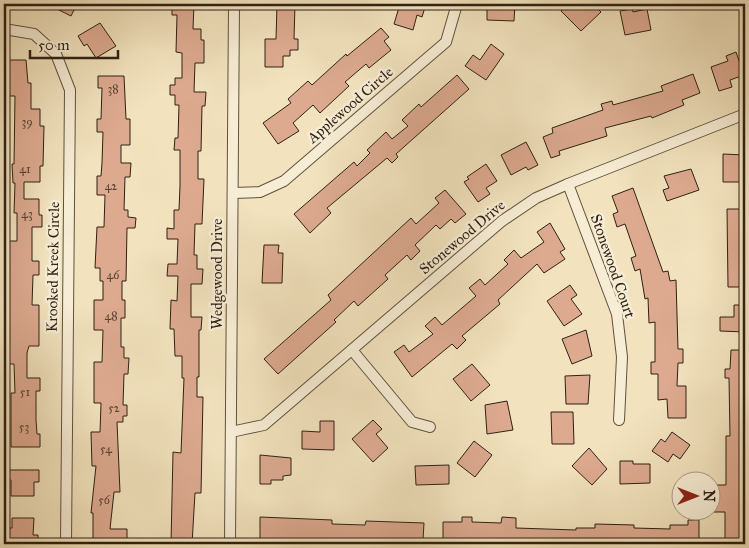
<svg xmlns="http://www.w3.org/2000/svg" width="749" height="548" viewBox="0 0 749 548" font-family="'IM FELL Great Primer',serif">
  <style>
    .building { fill: #ddaa90; stroke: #2e2114 }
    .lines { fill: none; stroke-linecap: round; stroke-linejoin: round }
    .minor-casing { stroke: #5f523e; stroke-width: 12 }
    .minor { stroke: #f7edd5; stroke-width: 10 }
    .labels { text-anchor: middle; stroke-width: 5; stroke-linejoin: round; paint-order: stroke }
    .number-label { font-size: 12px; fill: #5a4333 }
    .street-label { font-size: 15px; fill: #2e2114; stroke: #f7edd5 }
  </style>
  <rect width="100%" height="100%" fill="#f2e3be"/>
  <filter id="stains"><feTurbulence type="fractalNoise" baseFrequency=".004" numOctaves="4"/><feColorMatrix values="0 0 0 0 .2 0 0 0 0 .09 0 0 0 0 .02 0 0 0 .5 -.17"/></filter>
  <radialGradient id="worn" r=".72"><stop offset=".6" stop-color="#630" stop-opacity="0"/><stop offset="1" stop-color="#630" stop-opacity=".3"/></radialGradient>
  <g class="building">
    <polygon points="47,4 77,4 71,16"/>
    <polygon points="172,4 194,4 193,29 201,29 201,40 204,40 204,63 195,63 194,92 206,92 205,106 202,106 201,151 198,151 198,179 204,179 202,224 195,224 194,255 197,255 197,269 203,269 202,284 191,284 191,317 202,317 201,330 199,330 199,377 197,377 197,397 203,397 201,493 195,493 192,544 171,544 173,452 181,453 184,378 182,378 182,356 175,356 174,329 170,329 171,300 177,301 178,276 167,276 168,264 177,264 178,239 167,239 167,228 174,229 174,210 179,210 180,186 180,150 174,150 175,138 178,138 179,105 175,105 175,95 170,95 170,85 175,85 175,78 182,78 182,53 176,52 177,15 172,15"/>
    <polygon points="277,4 295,4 294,39 298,39 298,50 290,50 290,56 283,56 283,67 265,67 265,39 276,39"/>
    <polygon points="400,4 426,4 422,17 417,15 413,30 394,24"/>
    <polygon points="497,4 515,4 514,21 487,20 487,8 497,8"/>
    <polygon points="569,4 593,4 601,12 581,31 561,11"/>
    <polygon points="632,9 633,12 647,9 651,30 625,35 620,11"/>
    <polygon points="100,23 116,46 96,58 87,44 84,46 78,36"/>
    <polygon points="381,28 389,37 384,41 391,50 369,68 366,64 345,82 349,86 320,113 313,105 293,123 299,131 278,144 263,123 291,103 288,99 308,81 312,85 346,54 347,56"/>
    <polygon points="491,44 504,54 486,80 465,66 473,55 480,60"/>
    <polygon points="736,52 744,75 730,80 732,87 719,91 711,67 728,61 726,56"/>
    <polygon points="4,60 26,60 28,83 31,83 31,109 40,109 40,126 44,126 43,166 40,166 40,182 24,182 24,199 39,199 39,215 42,215 42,227 32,227 32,261 39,261 39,275 33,275 32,305 39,305 39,346 29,346 27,353 27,378 40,378 40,391 36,391 36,420 37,434 40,434 40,447 11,447 11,393 15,393 14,364 6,364 6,333 9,241 17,241 17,213 14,213 15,183 13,183 12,164 14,164 15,96 4,96"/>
    <polygon points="693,74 700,93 682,100 684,105 652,118 651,116 605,128 607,136 559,151 560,155 551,158 543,137 553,133 552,128 603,110 601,104 612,101 613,105 663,91 661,86"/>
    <polygon points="457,75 469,89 396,154 398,157 392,163 387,158 327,208 331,213 310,233 294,214 354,162 357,166 370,153 367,150 386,132 392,139 408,126 402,120 419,104 421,107"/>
    <polygon points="98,76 124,76 126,119 130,119 130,145 121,145 121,163 131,163 130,177 125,177 124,210 128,210 128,217 136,218 135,228 127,228 126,281 122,281 122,300 125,300 125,318 121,318 121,347 124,347 124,358 129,358 128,374 124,374 123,405 127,405 127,416 123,416 123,422 117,422 120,492 114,492 110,529 127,529 127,544 93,543 93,513 91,513 96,466 92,466 91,432 100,432 101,403 94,403 94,362 102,362 103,330 94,330 94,300 103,300 103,281 100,281 100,268 95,268 97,227 104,227 105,195 97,195 97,176 101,176 102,163 103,132 97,132 97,119 101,119 102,88 98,88"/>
    <polygon points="526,142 538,165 528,170 526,167 511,175 501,155"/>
    <polygon points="723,154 745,155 744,182 723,182"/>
    <polygon points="486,164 497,181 486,188 490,194 478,202 464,182 469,179 467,177"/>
    <polygon points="691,169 699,190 667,201 663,190 669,188 664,176"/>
    <polygon points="633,188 663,272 668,271 670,281 676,280 678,349 683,349 683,363 678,363 677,386 686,386 686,418 668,418 667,399 658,400 658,374 651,374 651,362 655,362 655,322 649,323 648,298 645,299 640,269 635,271 631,258 636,256 625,224 617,227 613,214 618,212 612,196"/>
    <polygon points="445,190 466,214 455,223 451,219 440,229 436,225 415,245 420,251 411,260 407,255 385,275 388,279 358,306 354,301 334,320 336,322 278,374 264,359 331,300 328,295 411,218 416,224 439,203 435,198"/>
    <polygon points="727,209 745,209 745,287 728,287"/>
    <polygon points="550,223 565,249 560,252 565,259 544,273 537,264 498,300 500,304 462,336 466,340 457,349 452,344 412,377 394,352 404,345 409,352 433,334 425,326 435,317 442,325 476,296 469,288 480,279 485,285 508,264 504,260 514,250 521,258 544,242 537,232"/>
    <polygon points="264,245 279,245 278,253 283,253 282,283 262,283"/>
    <polygon points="570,285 577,295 571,299 582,314 564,326 547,301"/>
    <polygon points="734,305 745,305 745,332 720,331 720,317 734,317"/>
    <polygon points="586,330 592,356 572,364 562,339"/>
    <polygon points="731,350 744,350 745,355 745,544 725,544 725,512 712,512 712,502 716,502 716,485 726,485 726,436 730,436 729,378 725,378 725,369 730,369"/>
    <polygon points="472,364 490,385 471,401 453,379"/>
    <polygon points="590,375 588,404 566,404 565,376"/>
    <polygon points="507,401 513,430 487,434 485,405"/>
    <polygon points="551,412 573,412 574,444 552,444"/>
    <polygon points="373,420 382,429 376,434 388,448 373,462 352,439"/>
    <polygon points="320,421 334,421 334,450 302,449 302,431 320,432"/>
    <polygon points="672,432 690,445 680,459 673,454 668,462 652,451 661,439 665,442"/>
    <polygon points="474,441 492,455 475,477 457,463"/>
    <polygon points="589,448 607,469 592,485 572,466"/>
    <polygon points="260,455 291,458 291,475 283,476 283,480 271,480 271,484 260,484"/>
    <polygon points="620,461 633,461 633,464 650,464 650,483 620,484"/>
    <polygon points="449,465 449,484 416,485 415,466"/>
    <polygon points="5,470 39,470 39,482 34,482 34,496 11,496 11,480 5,480"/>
    <polygon points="260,517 332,520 332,524 365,525 366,521 424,523 423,540 420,540 420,544 407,544 407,540 379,540 379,544 290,542 290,544 276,544 276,541 260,540"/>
    <polygon points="462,517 472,517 472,522 501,523 502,517 516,518 516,528 576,530 576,528 595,528 595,524 634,525 634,528 670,529 670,525 688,525 688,520 699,520 699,544 488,544 488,541 457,541 457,544 443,544 443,522 462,522"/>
    <polygon points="12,518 34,518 33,535 38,535 38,544 6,544 6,528 12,528"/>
  </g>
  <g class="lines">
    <defs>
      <g id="minor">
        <polyline points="4,29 34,34 56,54 70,90 66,544"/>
        <polyline points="568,184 617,314 622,357 619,420"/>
        <polyline points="233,193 260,192 284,181 446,42 457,4"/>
        <polyline points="352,350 412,422 430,427"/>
        <polyline points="231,432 264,425 502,221 536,198 568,184 745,114"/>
        <polyline points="230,544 234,4"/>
      </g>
    </defs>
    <use href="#minor" class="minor-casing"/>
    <use href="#minor" class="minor"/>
  </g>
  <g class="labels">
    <g class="number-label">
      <text x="113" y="93">38</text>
      <text x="27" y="126">39</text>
      <text x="25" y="173">41</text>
      <text x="111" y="190">42</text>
      <text x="27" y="218">43</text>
      <text x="113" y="279">46</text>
      <text x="111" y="320">48</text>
      <text x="25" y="396">51</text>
      <text x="114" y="412">52</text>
      <text x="24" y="431">53</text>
      <text x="106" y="453">54</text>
      <text x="104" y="504">56</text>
    </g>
    <g class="street-label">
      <text transform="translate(350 105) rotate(-41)" y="5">Applewood Circle</text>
      <text transform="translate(462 237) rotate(-40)" y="5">Stonewood Drive</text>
      <text transform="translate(613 266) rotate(71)" y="5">Stonewood Court</text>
      <text transform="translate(53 267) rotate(-89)" y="5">Krooked Kreek Circle</text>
      <text transform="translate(217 274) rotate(-90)" y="5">Wedgewood Drive</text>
    </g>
  </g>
  <rect width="749" height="548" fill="none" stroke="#f2e3be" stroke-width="20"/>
  <rect x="5" y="5" width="739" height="538" fill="none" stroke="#2e2114" stroke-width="2.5"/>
  <rect x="10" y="10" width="729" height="528" fill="none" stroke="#2e2114"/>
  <g transform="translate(696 496) rotate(90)"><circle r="24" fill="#f7edd5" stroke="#a79b88"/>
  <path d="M0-4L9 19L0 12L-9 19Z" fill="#8f2418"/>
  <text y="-8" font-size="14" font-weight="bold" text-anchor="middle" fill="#2e2114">N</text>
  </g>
  <path d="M30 50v8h88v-8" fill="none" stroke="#2e2114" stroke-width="2.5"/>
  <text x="38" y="50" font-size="15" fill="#2e2114" stroke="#f7edd5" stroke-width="4" paint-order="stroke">50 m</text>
  <rect width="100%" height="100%" filter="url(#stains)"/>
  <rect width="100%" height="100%" fill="url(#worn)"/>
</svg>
